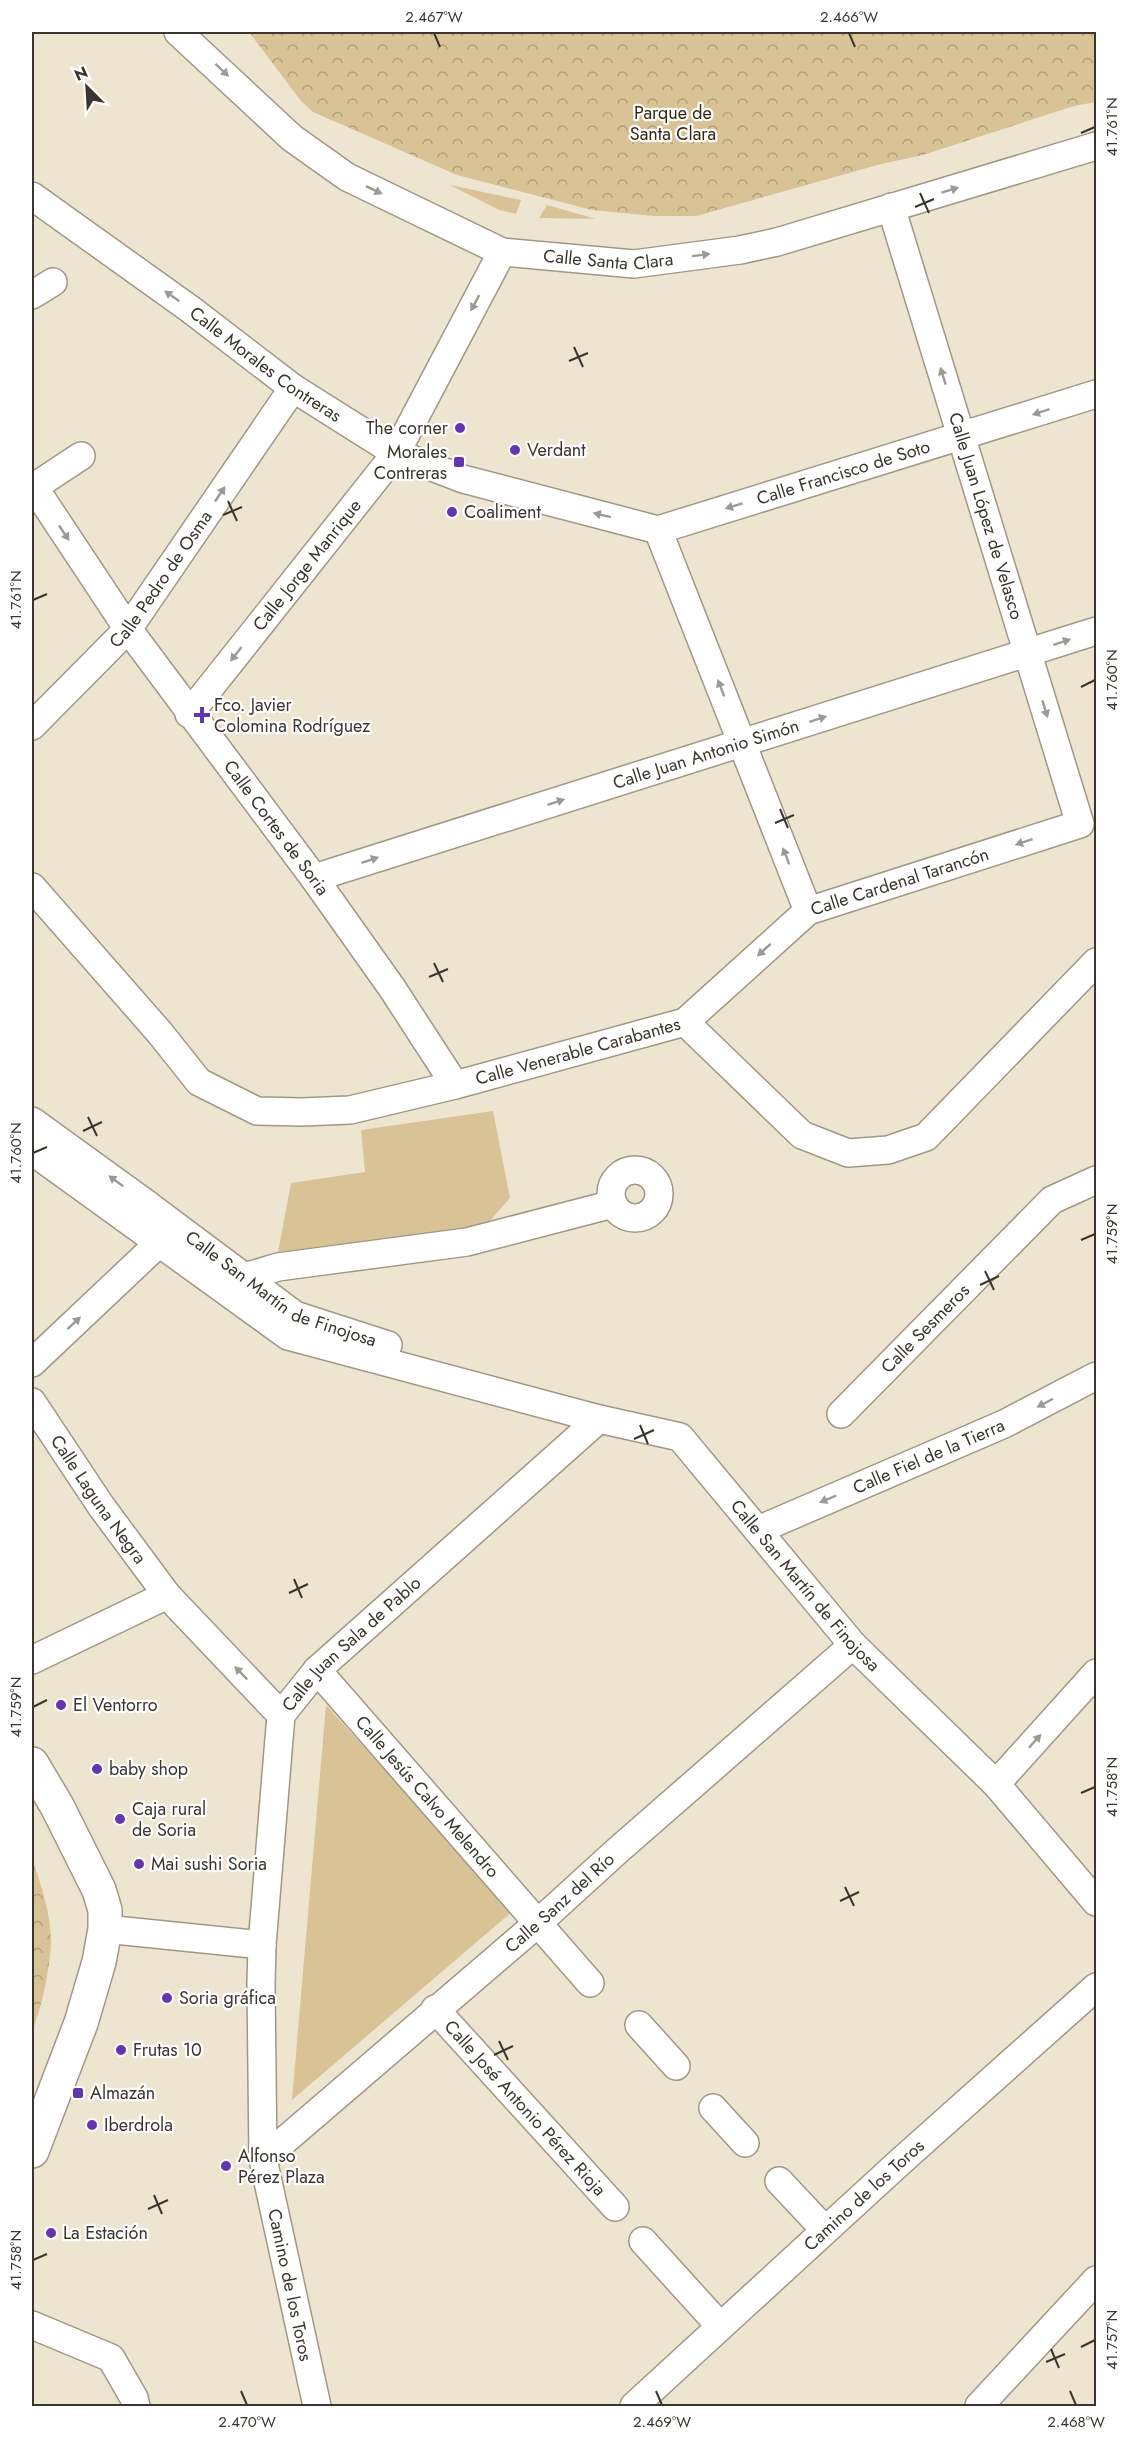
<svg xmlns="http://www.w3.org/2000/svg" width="1128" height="2438" viewBox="0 0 1128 2438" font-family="Jost,sans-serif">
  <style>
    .park { fill: url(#park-crowns) }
    .garden { fill: #d9c396 }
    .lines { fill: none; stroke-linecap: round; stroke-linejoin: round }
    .street-casing { stroke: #a09785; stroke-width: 30 }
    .secondary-casing { stroke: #a09785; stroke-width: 36 }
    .street { stroke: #fff; stroke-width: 27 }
    .secondary { stroke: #fff; stroke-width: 33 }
    .oneway { fill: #9c9a96 }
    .ticks { fill: none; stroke: #3a362e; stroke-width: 2 }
    .poi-dot { fill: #6336ad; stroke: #fff; stroke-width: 2 }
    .labels { text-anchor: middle; stroke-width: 4.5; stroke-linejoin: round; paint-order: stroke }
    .park-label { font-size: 18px; fill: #34280e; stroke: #fff }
    .street-label { font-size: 18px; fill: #3a362e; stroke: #fff }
    .poi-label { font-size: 18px; fill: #3a362e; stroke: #fff; text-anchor: start }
    .neatline { fill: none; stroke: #3a362e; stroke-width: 2 }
    .ticks-label { font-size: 15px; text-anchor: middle; fill: #3a362e }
  </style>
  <defs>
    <pattern id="park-crowns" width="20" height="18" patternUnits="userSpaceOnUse" patternTransform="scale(1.5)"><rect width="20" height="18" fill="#d9c396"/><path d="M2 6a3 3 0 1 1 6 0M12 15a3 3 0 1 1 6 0" fill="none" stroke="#b19f7b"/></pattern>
  </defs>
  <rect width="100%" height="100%" fill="#eee5d1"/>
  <g class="park">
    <polygon points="249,32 1096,32 1096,102 1074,106 923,155 881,164 696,216 654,216 592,210 457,175 313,112 301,101"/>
    <path d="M34,1864C42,1888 51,1916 51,1941C50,1970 42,2006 32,2032V1865Z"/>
  </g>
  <g class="garden">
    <polygon points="450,185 521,200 516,214 499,210"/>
    <polygon points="547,205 596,219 539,218"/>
    <polygon points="493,1111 510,1198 488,1223 460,1231 278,1252 291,1183 365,1172 361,1130"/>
    <polygon points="326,1705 513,1911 292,2100"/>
  </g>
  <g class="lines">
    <defs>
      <g id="street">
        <path id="s1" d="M178,32L292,138L347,177L502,252L634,264L740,250L777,242L1096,146"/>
        <path id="s2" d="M32,196L190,309L293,388L396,453L463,479L658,530"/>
        <polyline points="32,295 53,282"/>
        <path id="s3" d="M32,484L128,629L314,878L392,988L455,1085"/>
        <polyline points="34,487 81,456"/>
        <path id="s4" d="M658,530L1096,394"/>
        <polyline points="658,530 808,911"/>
        <path id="s5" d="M189,714L396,453L502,252"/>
        <path id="s6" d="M32,726L128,629L293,388"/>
        <path id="s7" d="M314,878L1096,631"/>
        <path id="s8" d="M32,887L160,1033L199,1082L257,1111L302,1112L350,1110L455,1085L685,1022L808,911L1080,824L891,207"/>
        <polyline points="685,1022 802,1135 848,1153 888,1150 926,1137 1096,962"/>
        <polyline points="32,1121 148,1205 153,1221"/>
        <path id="s9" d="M32,1151L288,1336L599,1419L680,1437L853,1645L996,1784L1096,1902"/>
        <circle cx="635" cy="1194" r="24"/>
        <path id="s10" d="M148,1205L295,1315L388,1345"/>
        <polyline points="245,1277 278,1267 467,1242 613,1204"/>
        <polyline points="32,1363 159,1243"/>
        <path id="s11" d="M32,1402L101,1506L167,1595L281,1715"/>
        <path id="s12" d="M841,1414L1052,1200L1096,1180"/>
        <path id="s13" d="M758,1530L1004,1424L1096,1376"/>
        <polyline points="32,1660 167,1595"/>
        <path id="s14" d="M317,1670L590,1983"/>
        <polyline points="996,1784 1096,1673"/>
        <polyline points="105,1929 262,1945"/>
        <path id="s15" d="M435,2009L615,2207"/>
        <polyline points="639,2025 676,2066"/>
        <polyline points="713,2108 745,2143"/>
        <path id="s16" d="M263,2159L538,1923L617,1851L853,1645"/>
        <polyline points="779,2181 825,2230"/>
        <polyline points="643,2241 720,2326"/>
        <polyline points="32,2325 111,2358 134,2398 136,2406"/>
        <path id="s17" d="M317,2406L263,2159L261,1984L262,1945L281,1715L317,1670L599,1419"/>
        <path id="s18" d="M634,2406L900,2162L1096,1987"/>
        <polyline points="979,2406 1096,2280"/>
      </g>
      <polyline id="secondary" points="32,1764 57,1806 99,1890 105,1910 105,1929 99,1962 81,2023 32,2151"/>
    </defs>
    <use href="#street" class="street-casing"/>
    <use href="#secondary" class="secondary-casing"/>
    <use href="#street" class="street"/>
    <use href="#secondary" class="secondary"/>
  </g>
  <defs><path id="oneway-solid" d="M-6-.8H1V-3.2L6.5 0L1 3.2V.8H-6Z" transform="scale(1.5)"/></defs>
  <g class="oneway">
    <use href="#oneway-solid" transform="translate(222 70) rotate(43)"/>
    <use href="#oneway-solid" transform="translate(374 190) rotate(26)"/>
    <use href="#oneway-solid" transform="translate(950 190) rotate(-17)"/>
    <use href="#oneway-solid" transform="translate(701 255) rotate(-7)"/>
    <use href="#oneway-solid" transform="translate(172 296) rotate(-145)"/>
    <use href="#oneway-solid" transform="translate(475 303) rotate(118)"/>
    <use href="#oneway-solid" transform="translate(943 376) rotate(-107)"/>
    <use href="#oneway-solid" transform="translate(1041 412) rotate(162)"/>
    <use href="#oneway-solid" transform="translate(220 494) rotate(-56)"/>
    <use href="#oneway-solid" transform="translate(734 506) rotate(163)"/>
    <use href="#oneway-solid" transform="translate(602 515) rotate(-166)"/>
    <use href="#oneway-solid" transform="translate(64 533) rotate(56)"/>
    <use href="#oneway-solid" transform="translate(1062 642) rotate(-18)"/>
    <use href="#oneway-solid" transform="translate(236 654) rotate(128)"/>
    <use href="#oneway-solid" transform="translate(721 688) rotate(-111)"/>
    <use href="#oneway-solid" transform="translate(1045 709) rotate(73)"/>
    <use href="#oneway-solid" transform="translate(818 719) rotate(-18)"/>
    <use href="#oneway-solid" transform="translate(556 802) rotate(-18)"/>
    <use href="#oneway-solid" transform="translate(1024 842) rotate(162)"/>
    <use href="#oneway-solid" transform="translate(786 856) rotate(-111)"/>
    <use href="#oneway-solid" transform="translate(370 860) rotate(-18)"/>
    <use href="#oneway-solid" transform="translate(764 950) rotate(138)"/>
    <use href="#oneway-solid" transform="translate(116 1181) rotate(-144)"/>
    <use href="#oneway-solid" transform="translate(74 1323) rotate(-43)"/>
    <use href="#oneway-solid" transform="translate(1045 1403) rotate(152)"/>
    <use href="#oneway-solid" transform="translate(828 1499) rotate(157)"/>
    <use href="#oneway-solid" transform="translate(241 1673) rotate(-134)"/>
    <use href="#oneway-solid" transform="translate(1035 1741) rotate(-48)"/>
  </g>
  <path class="ticks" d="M434,33L440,47M849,33L855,47M1081,133L1095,127M920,193L929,213M915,207L934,199M574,347L583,367M569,361L588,353M228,501L237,521M223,515L242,507M33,600L47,594M1081,687L1095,680M780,809L788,828M775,823L794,815M434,963L443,982M429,977L448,969M88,1117L97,1136M83,1131L102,1122M33,1153L47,1147M1081,1240L1095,1234M985,1271L994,1290M980,1285L999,1276M640,1425L648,1444M634,1439L654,1430M294,1579L302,1598M289,1593L308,1584M33,1707L47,1700M1081,1793L1095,1787M845,1887L854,1906M840,1901L859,1892M499,2041L508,2060M494,2055L513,2046M154,2195L162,2214M148,2209L168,2200M33,2260L47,2254M1081,2347L1095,2340M1051,2349L1059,2368M1046,2362L1065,2354M241,2391L247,2405M656,2391L662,2405M1070,2391L1076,2405"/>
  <g class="poi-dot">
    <circle cx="460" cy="428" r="6"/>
    <circle cx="515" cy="450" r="6"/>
    <rect x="453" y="456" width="12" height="12" rx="3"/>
    <circle cx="452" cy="512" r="6"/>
    <path d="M199 706h6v6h6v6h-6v6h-6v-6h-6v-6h6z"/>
    <circle cx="61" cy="1705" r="6"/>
    <circle cx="97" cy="1769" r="6"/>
    <circle cx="120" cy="1819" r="6"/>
    <circle cx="139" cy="1864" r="6"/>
    <circle cx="167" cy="1998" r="6"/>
    <circle cx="121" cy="2050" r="6"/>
    <rect x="72" y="2087" width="12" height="12" rx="3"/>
    <circle cx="92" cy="2125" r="6"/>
    <circle cx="226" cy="2166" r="6"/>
    <circle cx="51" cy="2233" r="6"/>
  </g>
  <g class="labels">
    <g class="park-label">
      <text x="673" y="119">Parque de<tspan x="673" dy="21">Santa Clara</tspan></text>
    </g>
    <g class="street-label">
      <text dy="6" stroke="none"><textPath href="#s1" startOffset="502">Calle Santa Clara</textPath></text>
      <text dy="6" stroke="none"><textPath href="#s2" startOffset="288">Calle Morales Contreras</textPath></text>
      <text dy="6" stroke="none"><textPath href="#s4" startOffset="194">Calle Francisco de Soto</textPath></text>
      <text transform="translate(986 516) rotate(73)" y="6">Calle Juan López de Velasco</text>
      <text dy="6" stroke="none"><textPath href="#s5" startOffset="190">Calle Jorge Manrique</textPath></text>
      <text dy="6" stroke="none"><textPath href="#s6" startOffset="196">Calle Pedro de Osma</textPath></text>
      <text dy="6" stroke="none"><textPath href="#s7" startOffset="411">Calle Juan Antonio Simón</textPath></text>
      <text dy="6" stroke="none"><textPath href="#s3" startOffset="422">Calle Cortes de Soria</textPath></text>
      <text dy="6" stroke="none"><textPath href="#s8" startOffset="1023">Calle Cardenal Tarancón</textPath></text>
      <text dy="6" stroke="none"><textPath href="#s8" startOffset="650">Calle Venerable Carabantes</textPath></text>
      <text dy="6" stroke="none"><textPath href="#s10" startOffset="159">Calle San Martín de Finojosa</textPath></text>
      <text dy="6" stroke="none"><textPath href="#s12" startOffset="120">Calle Sesmeros</textPath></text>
      <text dy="6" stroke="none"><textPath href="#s13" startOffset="186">Calle Fiel de la Tierra</textPath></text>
      <text dy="6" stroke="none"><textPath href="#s11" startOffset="118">Calle Laguna Negra</textPath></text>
      <text dy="6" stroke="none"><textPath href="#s9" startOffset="915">Calle San Martín de Finojosa</textPath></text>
      <text dy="6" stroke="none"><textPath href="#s17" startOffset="798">Calle Juan Sala de Pablo</textPath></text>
      <text dy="6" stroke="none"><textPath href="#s14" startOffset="168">Calle Jesús Calvo Melendro</textPath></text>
      <text dy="6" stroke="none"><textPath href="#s16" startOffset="392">Calle Sanz del Río</textPath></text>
      <text dy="6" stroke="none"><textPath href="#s15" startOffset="134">Calle José Antonio Pérez Rioja</textPath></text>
      <text dy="6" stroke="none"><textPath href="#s18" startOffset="312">Camino de los Toros</textPath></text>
      <text transform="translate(290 2285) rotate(78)" y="6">Camino de los Toros</text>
    </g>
    <g class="poi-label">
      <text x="448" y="434" text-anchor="end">The corner</text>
      <text x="527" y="456">Verdant</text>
      <text x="447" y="458" text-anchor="end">Morales<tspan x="447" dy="21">Contreras</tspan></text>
      <text x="464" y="518">Coaliment</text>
      <text x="214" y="711">Fco. Javier<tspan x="214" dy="21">Colomina Rodríguez</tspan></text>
      <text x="73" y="1711">El Ventorro</text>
      <text x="109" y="1775">baby shop</text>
      <text x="132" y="1815">Caja rural<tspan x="132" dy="21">de Soria</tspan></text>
      <text x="151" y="1870">Mai sushi Soria</text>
      <text x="179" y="2004">Soria gráfica</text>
      <text x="133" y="2056">Frutas 10</text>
      <text x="90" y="2099">Almazán</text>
      <text x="104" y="2131">Iberdrola</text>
      <text x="238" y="2162">Alfonso<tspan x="238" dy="21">Pérez Plaza</tspan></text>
      <text x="63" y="2239">La Estación</text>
    </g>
  </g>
  <rect width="1128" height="2438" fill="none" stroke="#ffffff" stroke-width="66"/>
  <g transform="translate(87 87) rotate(336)" stroke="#ffffff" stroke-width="4.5" paint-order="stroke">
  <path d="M0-4.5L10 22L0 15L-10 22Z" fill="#3a362e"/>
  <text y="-9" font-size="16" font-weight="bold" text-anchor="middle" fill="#3a362e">N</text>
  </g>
  <rect x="33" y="33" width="1062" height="2372" class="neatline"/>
  <g class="ticks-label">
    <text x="434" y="22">2.467°W</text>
    <text x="849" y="22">2.466°W</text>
    <text transform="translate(1112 127) rotate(-90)" y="5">41.761°N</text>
    <text transform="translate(16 600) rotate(-90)" y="5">41.761°N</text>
    <text transform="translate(1112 680) rotate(-90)" y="5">41.760°N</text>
    <text transform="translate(16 1153) rotate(-90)" y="5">41.760°N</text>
    <text transform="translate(1112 1234) rotate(-90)" y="5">41.759°N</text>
    <text transform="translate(16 1707) rotate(-90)" y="5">41.759°N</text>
    <text transform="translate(1112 1787) rotate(-90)" y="5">41.758°N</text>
    <text transform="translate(16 2260) rotate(-90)" y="5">41.758°N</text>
    <text transform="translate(1112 2340) rotate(-90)" y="5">41.757°N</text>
    <text x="247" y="2427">2.470°W</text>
    <text x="662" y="2427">2.469°W</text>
    <text x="1076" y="2427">2.468°W</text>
  </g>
</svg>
